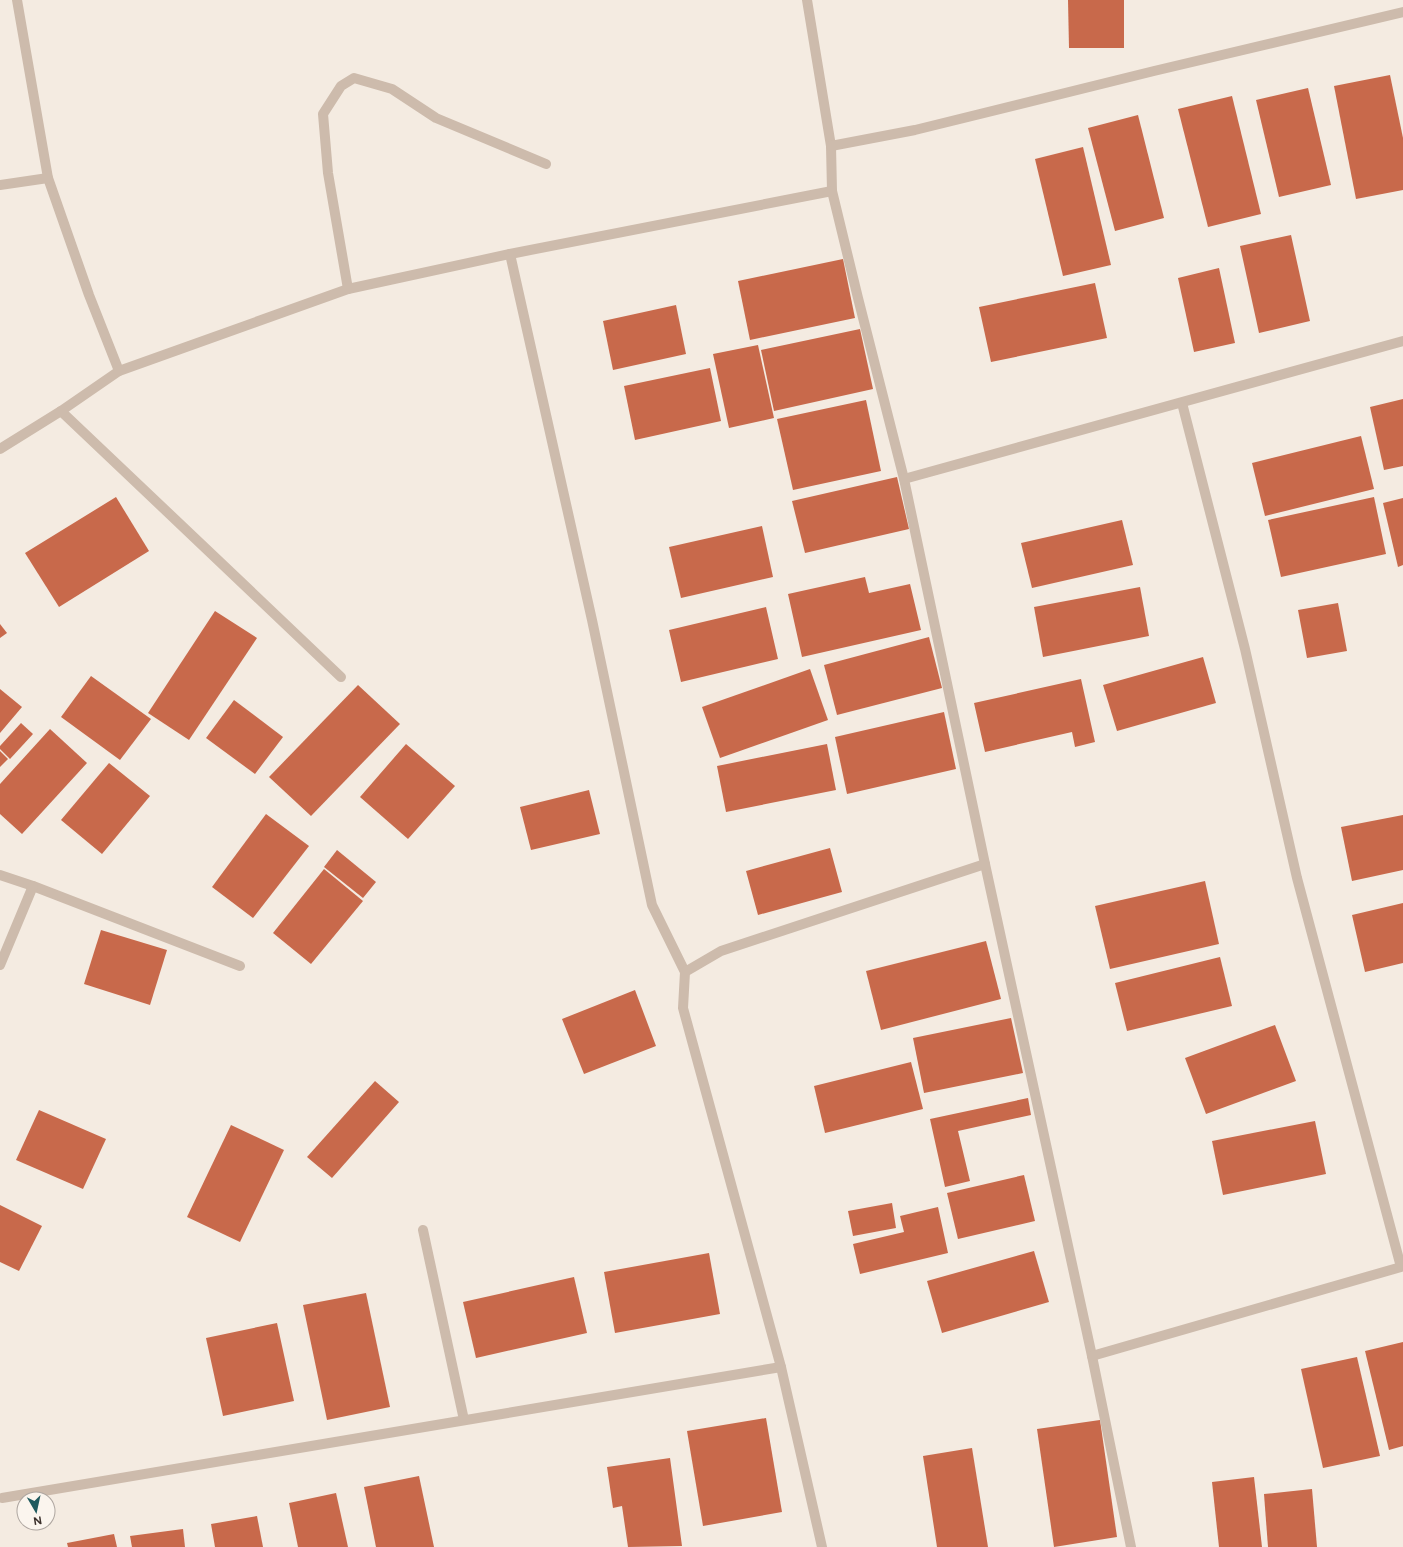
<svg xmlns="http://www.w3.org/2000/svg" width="1403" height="1547" viewBox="0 0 1403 1547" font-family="Figtree,sans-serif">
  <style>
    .building { fill: #c8694b }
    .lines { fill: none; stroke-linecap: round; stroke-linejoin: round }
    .minor { stroke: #cdbbac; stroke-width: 10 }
  </style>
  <rect width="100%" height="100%" fill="#f4ebe1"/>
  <g class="building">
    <polygon points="1068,0 1124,0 1124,48 1069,48"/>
    <polygon points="1390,75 1403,138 1403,190 1356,199 1334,86"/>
    <polygon points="1308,88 1331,185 1279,197 1256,100"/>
    <polygon points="1232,96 1261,214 1208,227 1178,109"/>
    <polygon points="1138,115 1164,218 1115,231 1088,128"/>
    <polygon points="1083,147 1111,265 1063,276 1035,159"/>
    <polygon points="1291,235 1310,321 1259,333 1240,246"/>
    <polygon points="843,259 855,318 750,340 738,281"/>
    <polygon points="1219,268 1235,343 1194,352 1178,278"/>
    <polygon points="1095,283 1107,338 991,362 979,307"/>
    <polygon points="676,305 686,354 613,370 603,321"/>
    <polygon points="860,329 873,389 774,411 761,350"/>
    <polygon points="758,345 774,418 729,428 713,354"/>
    <polygon points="710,368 721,421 635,440 624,386"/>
    <polygon points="1403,399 1403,466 1384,470 1370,407"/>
    <polygon points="866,400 881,471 793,490 777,419"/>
    <polygon points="1361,436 1374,489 1265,516 1252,463"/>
    <polygon points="897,477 909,529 805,553 792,501"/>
    <polygon points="116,497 149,551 59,607 25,553"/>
    <polygon points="1374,497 1386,554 1281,577 1268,520"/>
    <polygon points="1403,498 1403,565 1398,567 1383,503"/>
    <polygon points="1122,520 1133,565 1032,588 1021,543"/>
    <polygon points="762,526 773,577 681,598 669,547"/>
    <polygon points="865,577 869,593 910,584 921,630 802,657 788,594"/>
    <polygon points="1140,587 1149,636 1043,657 1034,607"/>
    <polygon points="1338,603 1347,651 1307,658 1298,610"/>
    <polygon points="766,607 778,659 681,682 669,630"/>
    <polygon points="215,611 257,638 189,740 148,713"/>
    <polygon points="0,624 7,633 0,638"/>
    <polygon points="929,637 942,688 837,715 824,665"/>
    <polygon points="1203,657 1216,703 1117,731 1103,685"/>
    <polygon points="810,669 828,720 720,758 702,707"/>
    <polygon points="91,676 151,719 120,760 61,717"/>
    <polygon points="1081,679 1095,742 1075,747 1072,732 985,752 974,703"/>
    <polygon points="358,685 400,724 311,816 269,777"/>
    <polygon points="0,689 22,707 0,733"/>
    <polygon points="234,700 283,737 255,774 206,738"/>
    <polygon points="944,712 956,769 847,794 835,737"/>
    <polygon points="21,723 33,734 10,759 0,749 0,746"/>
    <polygon points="50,729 87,763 22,834 0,814 0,784"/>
    <polygon points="406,744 455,786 408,839 360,797"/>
    <polygon points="827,744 836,790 726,812 717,766"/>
    <polygon points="0,751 8,759 0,767"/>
    <polygon points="109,763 150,796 102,854 61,820"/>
    <polygon points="589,790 600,834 531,850 520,807"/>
    <polygon points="266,814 309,846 253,918 212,887"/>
    <polygon points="1403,815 1403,870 1352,881 1341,827"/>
    <polygon points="830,848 842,892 758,915 746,871"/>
    <polygon points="337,850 376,882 363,898 324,867"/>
    <polygon points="324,869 363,901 311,964 273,933"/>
    <polygon points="1205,881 1219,944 1110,969 1095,906"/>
    <polygon points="1403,903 1403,963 1365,972 1352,915"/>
    <polygon points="101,930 167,950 150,1005 84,984"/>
    <polygon points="986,941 1001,999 881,1030 866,971"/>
    <polygon points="1220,957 1232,1006 1127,1031 1115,983"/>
    <polygon points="635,990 656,1046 584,1074 562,1019"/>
    <polygon points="1011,1018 1023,1073 924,1093 913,1038"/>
    <polygon points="1275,1025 1296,1081 1206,1114 1185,1058"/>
    <polygon points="911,1062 923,1109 825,1133 814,1086"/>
    <polygon points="375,1081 399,1102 332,1178 307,1157"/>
    <polygon points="1028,1098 1031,1115 958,1131 970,1181 945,1187 930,1119"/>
    <polygon points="39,1110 106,1139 83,1189 16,1160"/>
    <polygon points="1315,1121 1326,1174 1223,1195 1212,1141"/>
    <polygon points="231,1125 284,1150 240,1242 187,1217"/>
    <polygon points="1024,1175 1035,1221 958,1239 947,1193"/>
    <polygon points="892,1203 896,1228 853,1236 848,1211"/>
    <polygon points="0,1205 42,1226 19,1271 0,1262"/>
    <polygon points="938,1207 948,1253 860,1274 853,1244 904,1232 900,1216"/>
    <polygon points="1034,1251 1049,1302 942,1333 927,1281"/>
    <polygon points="709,1253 720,1314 615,1333 604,1272"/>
    <polygon points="574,1277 587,1333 476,1358 463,1302"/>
    <polygon points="366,1293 390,1407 327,1420 303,1305"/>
    <polygon points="277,1323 294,1401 223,1416 206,1338"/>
    <polygon points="1403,1342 1403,1446 1389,1450 1365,1351"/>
    <polygon points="1357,1357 1380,1456 1323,1468 1301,1369"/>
    <polygon points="766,1418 782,1512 703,1526 687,1431"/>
    <polygon points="1100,1420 1117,1537 1054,1547 1037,1429"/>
    <polygon points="972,1448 988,1547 937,1547 923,1456"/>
    <polygon points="670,1458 682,1546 628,1547 622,1506 613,1508 607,1467"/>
    <polygon points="419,1476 434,1547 376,1547 364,1487"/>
    <polygon points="1254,1477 1262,1547 1219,1547 1212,1482"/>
    <polygon points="1312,1489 1317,1547 1268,1547 1264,1494"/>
    <polygon points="336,1493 348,1547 298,1547 289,1503"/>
    <polygon points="257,1516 263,1547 215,1547 211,1524"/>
    <polygon points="183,1529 185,1547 132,1547 130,1536"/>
    <polygon points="114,1534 117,1547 68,1547 67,1543"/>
  </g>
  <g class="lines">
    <g class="minor">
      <polyline points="17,0 48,178 89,295 119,371"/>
      <polyline points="807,0 831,146 832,191 858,298 904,479 985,864 1092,1356 1131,1547"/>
      <polyline points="831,146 915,130 1154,71 1403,12"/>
      <polyline points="0,185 48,178"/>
      <polyline points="510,254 592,620 652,905 685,972"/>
      <polyline points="348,289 328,173 323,114 341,86 354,78 392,89 436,118 546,164"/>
      <polyline points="61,411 341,677"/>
      <polyline points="0,449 61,411 119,371 348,289 510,254 832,191"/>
      <polyline points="904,479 1403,341"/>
      <polyline points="0,875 33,886 240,966"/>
      <polyline points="0,965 33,886"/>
      <polyline points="423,1230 464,1420"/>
      <polyline points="1092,1356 1401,1267 1297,878 1245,649 1182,403"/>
      <polyline points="2,1498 781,1367"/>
      <polyline points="822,1547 781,1367 683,1008 685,972 721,951 985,864"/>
    </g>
  </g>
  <g transform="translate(36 1511) rotate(171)"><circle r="19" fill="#fbf5ee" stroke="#aea6a0"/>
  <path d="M0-3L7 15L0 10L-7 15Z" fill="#1f5a5e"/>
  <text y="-6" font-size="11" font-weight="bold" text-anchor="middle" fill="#3b302b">N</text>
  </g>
</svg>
